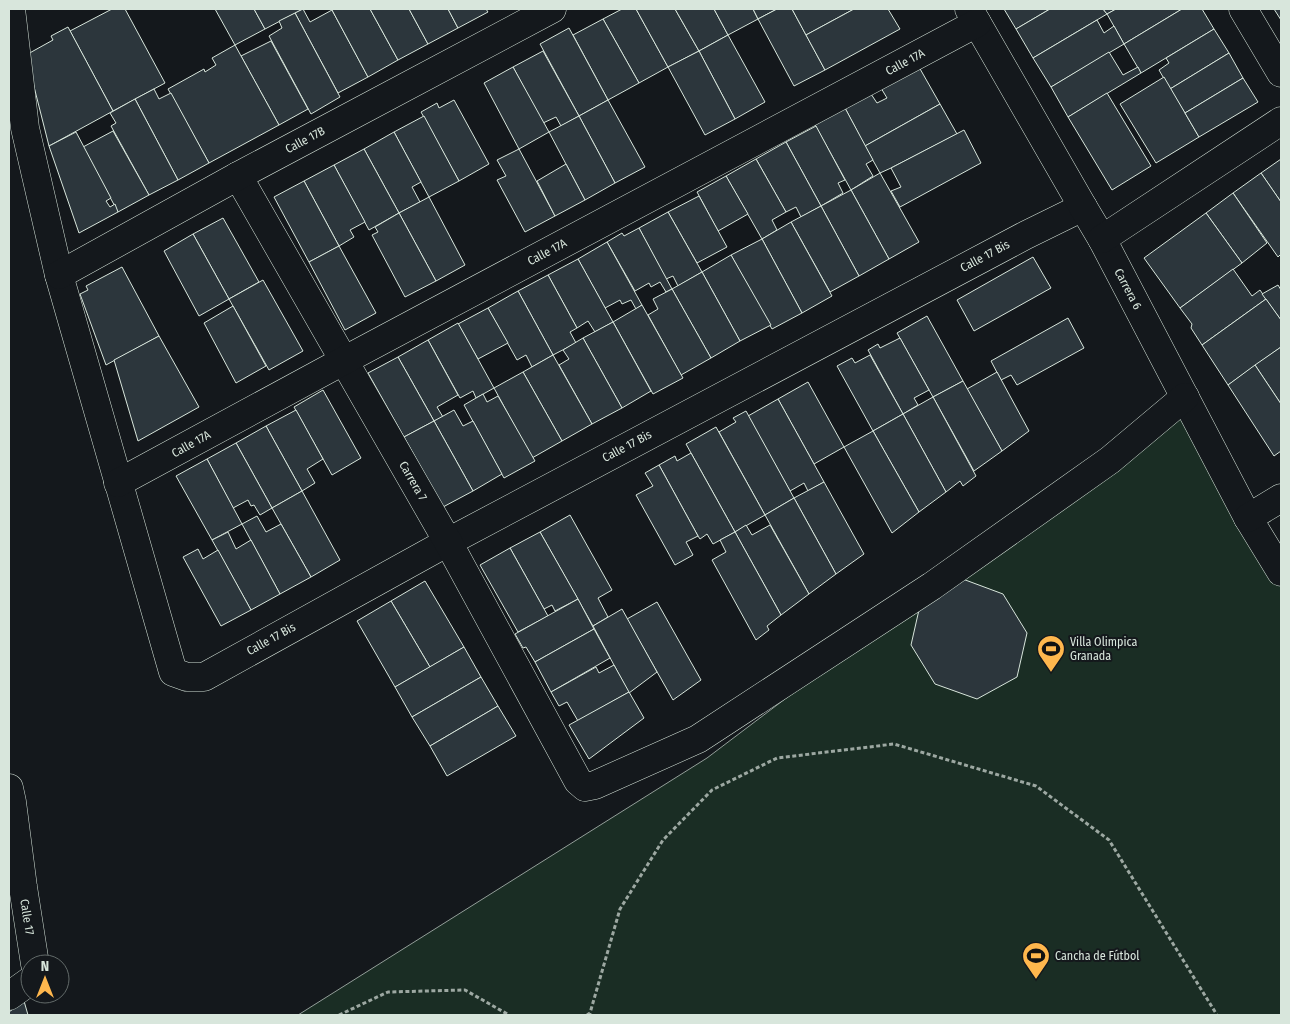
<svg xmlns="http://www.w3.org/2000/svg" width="1290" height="1024" viewBox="0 0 1290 1024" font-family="'Fira Sans Condensed',sans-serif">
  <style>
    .green { fill: #1a2d24; stroke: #939e99 }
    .building { fill: #2c363c; stroke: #d8e6dc }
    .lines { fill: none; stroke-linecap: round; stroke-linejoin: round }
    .minor-casing { stroke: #d8e6dc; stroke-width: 29 }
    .path { stroke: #9da8a2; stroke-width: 3; stroke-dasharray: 4 2.5; stroke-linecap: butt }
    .minor { stroke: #14181c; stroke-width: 28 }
    .labels { text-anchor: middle; stroke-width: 4; stroke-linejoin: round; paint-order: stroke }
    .street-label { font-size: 12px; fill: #d8e6dc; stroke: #14181c }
    .poi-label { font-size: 12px; fill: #d8e6dc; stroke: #14181c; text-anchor: start }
  </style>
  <rect width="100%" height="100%" fill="#14181c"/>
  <polygon class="green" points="1185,401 1281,576 1281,1015 298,1015 707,758 933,587"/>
  <g class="building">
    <polygon points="112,9 125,9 165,83 113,111 70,31"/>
    <polygon points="215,9 254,9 265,29 235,45"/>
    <polygon points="254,9 303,9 265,29"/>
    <polygon points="303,9 310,22 332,10 368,77 338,93 295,13"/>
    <polygon points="335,9 370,9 398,60 368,77 332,10"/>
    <polygon points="370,9 409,9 428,44 398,60"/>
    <polygon points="409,9 448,9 458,28 428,44"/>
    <polygon points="448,9 486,9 488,12 458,28"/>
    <polygon points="622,9 636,9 668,67 639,83 603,19"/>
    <polygon points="636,9 675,9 699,51 668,67"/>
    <polygon points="675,9 714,9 728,35 699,51"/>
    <polygon points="714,9 753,9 758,19 728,35"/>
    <polygon points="753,9 777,9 758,19"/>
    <polygon points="777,9 792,9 825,70 794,86 758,19"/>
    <polygon points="792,9 854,9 806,35"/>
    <polygon points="854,9 888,9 900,29 825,70 806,35"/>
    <polygon points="1004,9 1050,9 1016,29"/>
    <polygon points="1050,9 1103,9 1107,14 1033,58 1016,29"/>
    <polygon points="1103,9 1116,9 1107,14"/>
    <polygon points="1116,9 1182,9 1124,44 1107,14"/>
    <polygon points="1182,9 1202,9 1214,29 1141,73 1124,44"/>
    <polygon points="1274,9 1281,9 1281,20"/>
    <polygon points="295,13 340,97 311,114 269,36 282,28 279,21"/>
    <polygon points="603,19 639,83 608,100 573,35"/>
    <polygon points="1097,20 1104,33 1114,26 1124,44 1051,87 1033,58"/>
    <polygon points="68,27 113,111 49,146 26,55 53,40 51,36"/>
    <polygon points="569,28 608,100 579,116 540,44"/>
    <polygon points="1214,29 1229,53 1170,89 1159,70 1169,63 1166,58"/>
    <polygon points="728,35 765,102 735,119 699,51"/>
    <polygon points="271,41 308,109 279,125 241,56"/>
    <polygon points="235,45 279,125 209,163 168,89 204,69 205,72 216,65 212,58"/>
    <polygon points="543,51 579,116 561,126 556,117 543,123 513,67"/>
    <polygon points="699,51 735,119 705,135 668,67"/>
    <polygon points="1109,52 1123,75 1138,67 1141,73 1068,117 1051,87"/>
    <polygon points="1229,53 1243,78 1185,113 1170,89"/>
    <polygon points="513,67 549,132 519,149 484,83"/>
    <polygon points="919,67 940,104 865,146 845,108 871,94 877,103 887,98 881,88"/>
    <polygon points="1164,77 1199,137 1156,163 1120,104"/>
    <polygon points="1243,78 1258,102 1199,137 1185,113"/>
    <polygon points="154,89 159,99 171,93 209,163 178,180 135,99"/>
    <polygon points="1107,93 1151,166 1112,190 1068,117"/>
    <polygon points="135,99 178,180 149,195 111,126 116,123 110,113"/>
    <polygon points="454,100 489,164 459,181 421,112 437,103 439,108"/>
    <polygon points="608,100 645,167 615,183 579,116"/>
    <polygon points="940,104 957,134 891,168 880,173 865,146"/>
    <polygon points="845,108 873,160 866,164 873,176 851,190 815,125"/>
    <polygon points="424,116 459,181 429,197 394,132"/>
    <polygon points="579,116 615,183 585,200 549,132"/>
    <polygon points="816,126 845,180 838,183 843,193 821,206 786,142"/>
    <polygon points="964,130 981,163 900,207 891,191 901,187 891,168"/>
    <polygon points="113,131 149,195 118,212 83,147"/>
    <polygon points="76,132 111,198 106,201 110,207 115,204 118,212 79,233 49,146"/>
    <polygon points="394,132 421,182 412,187 420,202 399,213 364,149"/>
    <polygon points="786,142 821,206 801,217 796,207 786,212 756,159"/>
    <polygon points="364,149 399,213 369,230 334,165"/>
    <polygon points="519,149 555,216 525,232 497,180 506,176 497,160"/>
    <polygon points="756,159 786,212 772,220 777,230 762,239 726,176"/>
    <polygon points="1281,159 1281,202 1261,173"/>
    <polygon points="566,164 585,200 555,216 537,181"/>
    <polygon points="334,165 365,222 350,230 354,237 339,246 304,181"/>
    <polygon points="880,173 919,242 889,259 851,190"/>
    <polygon points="1261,173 1281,202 1281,254 1278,257 1233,193"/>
    <polygon points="726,176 748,214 718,231 697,192"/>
    <polygon points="304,181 339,246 309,262 274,197"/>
    <polygon points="851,190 889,259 859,276 821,206"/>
    <polygon points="1233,193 1267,243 1242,263 1206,213"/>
    <polygon points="699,196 727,247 697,263 668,212"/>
    <polygon points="429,197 465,265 436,281 399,213"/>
    <polygon points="821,206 859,276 830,292 791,222"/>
    <polygon points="668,212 702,272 678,286 673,276 666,279 639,228"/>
    <polygon points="399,213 436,281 405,297 372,235 378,232 375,227"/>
    <polygon points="1206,213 1242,263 1180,308 1144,258"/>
    <polygon points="223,218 259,282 229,299 193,234"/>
    <polygon points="791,222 832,296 802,313 762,239"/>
    <polygon points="639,228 672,289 666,292 660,282 651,287 649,283 635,291 607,242 622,233 624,236"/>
    <polygon points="193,234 229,299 199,316 164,251"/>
    <polygon points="762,239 802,313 772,329 731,255"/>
    <polygon points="607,242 642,305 636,309 631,300 622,304 620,300 605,308 578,259"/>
    <polygon points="339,246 376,313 345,330 309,262"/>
    <polygon points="731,255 771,325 740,341 702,272"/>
    <polygon points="1033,257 1051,288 974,331 957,300"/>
    <polygon points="578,259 613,322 595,332 588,321 577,328 548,275"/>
    <polygon points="122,267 159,336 106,365 80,294 88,290 86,286"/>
    <polygon points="1233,269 1252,296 1260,290 1266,299 1202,345 1191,328 1192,324 1180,308"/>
    <polygon points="702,272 740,341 711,358 672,289"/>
    <polygon points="548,275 577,328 570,332 576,343 553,355 518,291"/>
    <polygon points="263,280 303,351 269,370 229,299"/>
    <polygon points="1278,285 1281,290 1281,320 1262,294"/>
    <polygon points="672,289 711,358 681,375 648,315 658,309 653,299"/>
    <polygon points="518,291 553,355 532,367 526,355 517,360 488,308"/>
    <polygon points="1266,299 1281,320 1281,347 1228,385 1202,345"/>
    <polygon points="642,305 683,378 653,394 613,322"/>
    <polygon points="233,306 266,366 236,383 204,323"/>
    <polygon points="488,308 508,343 478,359 458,324"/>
    <polygon points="927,316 963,381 933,397 897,333"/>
    <polygon points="1068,318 1084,348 1017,385 1011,375 1001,380 991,361"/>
    <polygon points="613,322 651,391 622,408 583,338"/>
    <polygon points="458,323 494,388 476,398 473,391 460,398 428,340"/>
    <polygon points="159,336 199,407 138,441 114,360"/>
    <polygon points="583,338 622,408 592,424 559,365 569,359 563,350"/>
    <polygon points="900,338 929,390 914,398 918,405 903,414 868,350 878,344 880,348"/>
    <polygon points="428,340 458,395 437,407 443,417 434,421 398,357"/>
    <polygon points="1281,347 1281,404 1255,365"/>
    <polygon points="553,355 592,424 562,441 523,372"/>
    <polygon points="870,355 903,414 873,431 837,366 852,358 855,363"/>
    <polygon points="398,357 434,421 404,437 368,373"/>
    <polygon points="1255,365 1281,404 1281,451 1274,456 1228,385"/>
    <polygon points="523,372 562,441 532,458 494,388"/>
    <polygon points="997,372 1029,431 1002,451 967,389"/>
    <polygon points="963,381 1002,451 974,471 933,397"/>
    <polygon points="808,382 844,447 814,464 778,399"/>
    <polygon points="323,390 361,458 332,475 294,407"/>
    <polygon points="483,394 487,402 498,396 535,461 504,478 464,405"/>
    <polygon points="933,397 976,476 963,486 960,481 946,492 903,414"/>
    <polygon points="778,399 824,482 808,491 804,483 790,491 748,416"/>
    <polygon points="296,410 323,459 307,469 315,483 302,491 266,426"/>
    <polygon points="454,410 463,426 473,421 502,474 473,491 434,421"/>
    <polygon points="746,411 794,498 765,515 719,432 736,422 733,418"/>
    <polygon points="903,414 946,492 919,512 873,431"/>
    <polygon points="434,421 473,491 443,507 404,437"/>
    <polygon points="266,426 302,491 272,508 236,443"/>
    <polygon points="716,427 765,515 735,532 686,444"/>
    <polygon points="873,431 919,512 892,533 844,447"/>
    <polygon points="236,443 272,508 260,515 254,505 251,506 248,500 233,508 207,459"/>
    <polygon points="691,453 735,532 713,544 707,534 700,539 698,536 659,465 675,456 677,461"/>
    <polygon points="207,459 242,524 212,540 176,476"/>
    <polygon points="659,465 698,536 686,542 693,555 675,565 636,495 653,486 645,473"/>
    <polygon points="824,482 864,554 836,574 794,498"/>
    <polygon points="302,491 340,560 311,577 272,508"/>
    <polygon points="794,498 836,574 809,594 765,515"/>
    <polygon points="570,515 612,590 598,598 608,617 593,626 540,532"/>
    <polygon points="257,516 266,532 281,524 311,577 280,594 242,524"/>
    <polygon points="746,525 752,535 770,525 809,594 781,615 735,532"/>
    <polygon points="228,532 236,549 251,540 280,594 251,610 212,540"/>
    <polygon points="540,532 578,599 555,611 552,605 544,609 510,548"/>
    <polygon points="735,532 781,615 767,626 769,630 756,640 712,560 726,552 720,540"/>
    <polygon points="510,548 548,616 518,632 480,565"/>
    <polygon points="198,549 203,559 218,550 251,610 221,626 183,557"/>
    <polygon points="960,578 1003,594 1027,633 1017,677 977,699 935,684 911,645 921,601"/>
    <polygon points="425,581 464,647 430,667 391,601"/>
    <polygon points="578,599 594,629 535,662 526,647 523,648 515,634"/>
    <polygon points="391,601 430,667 395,687 357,621"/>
    <polygon points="657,602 701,680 673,700 627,619"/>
    <polygon points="622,609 657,672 629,693 593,626"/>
    <polygon points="594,629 610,658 551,692 535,662"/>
    <polygon points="464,647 481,677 412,717 395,687"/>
    <polygon points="614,665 629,692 578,721 567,702 559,706 551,692 596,667 599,673"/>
    <polygon points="481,677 498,706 430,746 412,717"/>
    <polygon points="629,692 644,718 589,759 569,725"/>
    <polygon points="498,706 516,736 447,776 430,746"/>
    <polygon points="24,1001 28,1015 9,1015 9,1012"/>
  </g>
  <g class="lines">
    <defs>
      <g id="minor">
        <polyline points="11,9 25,128 59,275 173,672 187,677 204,677 448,542 1026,235 1083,207"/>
        <polyline points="969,9 1083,207 1102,239 1248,518 1281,572"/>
        <polyline points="1243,9 1281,73"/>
        <polyline points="238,176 448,542 578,781 585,787 595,785 698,739 932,586 1110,460 1185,397"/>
        <polyline points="1102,239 1281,121"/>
        <polyline points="59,275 238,176 552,9"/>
        <polyline points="118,483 345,360 977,23"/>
        <polyline points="1248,518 1281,498"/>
        <polyline points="9,788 12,802 23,887 35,964"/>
        <polyline points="9,996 30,981"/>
      </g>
    </defs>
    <use href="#minor" class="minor-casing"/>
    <g class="path">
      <polyline points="339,1015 388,992 465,990 509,1015"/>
      <polyline points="587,1015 590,1013 620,909 663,840 712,790 777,758 894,744 1036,786 1109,840 1217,1015"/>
    </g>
    <use href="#minor" class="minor"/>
  </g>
  <defs>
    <symbol id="stadium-pin" viewBox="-11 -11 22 30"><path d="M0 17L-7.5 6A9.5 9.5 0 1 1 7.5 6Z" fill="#ffb74d" stroke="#14181c"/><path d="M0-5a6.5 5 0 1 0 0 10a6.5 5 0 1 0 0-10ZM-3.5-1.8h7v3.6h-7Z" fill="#111"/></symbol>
  </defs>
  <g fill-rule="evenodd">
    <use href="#stadium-pin" x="1035" y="633" width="32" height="43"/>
    <use href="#stadium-pin" x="1020" y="940" width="32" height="43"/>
  </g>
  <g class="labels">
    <g class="street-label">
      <text transform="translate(905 62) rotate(-28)" y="4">Calle 17A</text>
      <text transform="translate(305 140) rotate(-28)" y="4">Calle 17B</text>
      <text transform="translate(547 252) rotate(-28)" y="4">Calle 17A</text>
      <text transform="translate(985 256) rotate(-28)" y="4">Calle 17 Bis</text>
      <text transform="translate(1128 289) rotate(62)" y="4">Carrera 6</text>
      <text transform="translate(191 444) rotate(-29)" y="4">Calle 17A</text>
      <text transform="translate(627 446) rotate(-28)" y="4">Calle 17 Bis</text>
      <text transform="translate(413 481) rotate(60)" y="4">Carrera 7</text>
      <text transform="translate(271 639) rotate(-29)" y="4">Calle 17 Bis</text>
      <text transform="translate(27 917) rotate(81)" y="4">Calle 17</text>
    </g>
    <g class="poi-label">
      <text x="1070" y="646">Villa Olimpica<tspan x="1070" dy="14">Granada</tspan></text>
      <text x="1055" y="960">Cancha de Fútbol</text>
    </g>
  </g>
  <rect width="1290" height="1024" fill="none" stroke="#d8e6dc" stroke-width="20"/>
  <g transform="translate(45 979)"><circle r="24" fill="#14181c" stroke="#626a69"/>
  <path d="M0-4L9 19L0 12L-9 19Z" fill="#ffb74d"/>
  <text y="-8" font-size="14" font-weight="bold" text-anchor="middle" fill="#d8e6dc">N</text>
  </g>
</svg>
